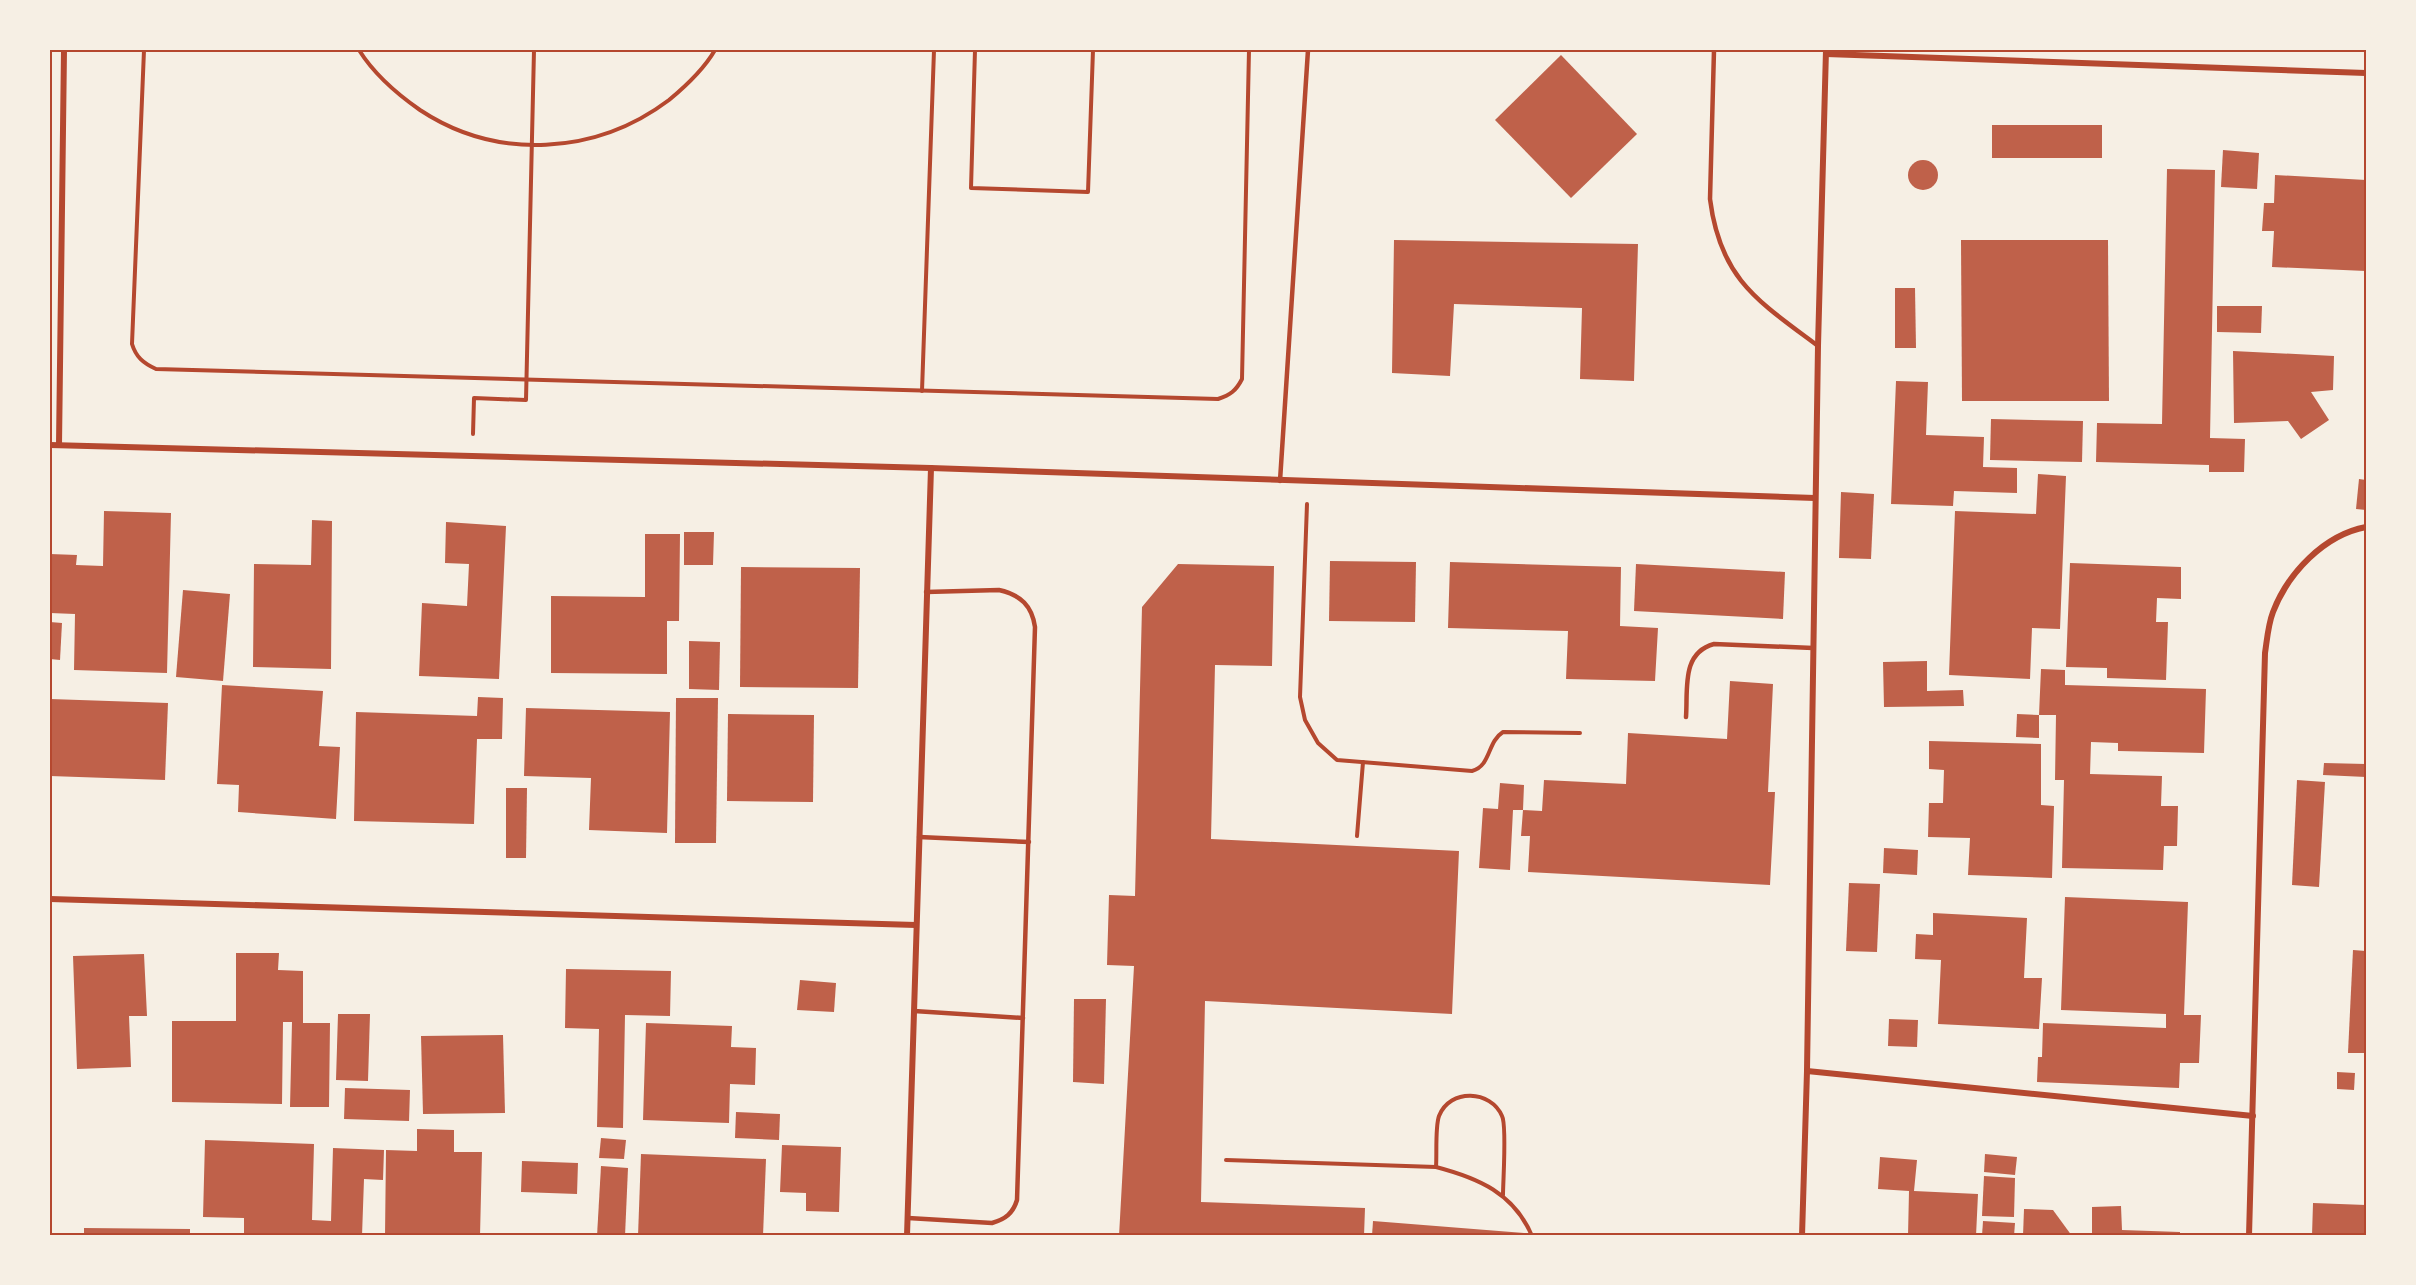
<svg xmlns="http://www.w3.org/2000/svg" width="2416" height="1285" viewBox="0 0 2416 1285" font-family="Raleway,sans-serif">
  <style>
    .building { fill: #bf614a }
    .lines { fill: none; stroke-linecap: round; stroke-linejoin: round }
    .path { stroke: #b5482f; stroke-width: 4 }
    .service { stroke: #b5482f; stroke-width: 4.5 }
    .minor { stroke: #b5482f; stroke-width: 6 }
    .neatline { fill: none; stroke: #b5482f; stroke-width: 2 }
  </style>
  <rect width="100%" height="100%" fill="#f6efe4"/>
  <g class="building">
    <polygon points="1561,55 1637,134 1571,198 1495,120"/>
    <rect x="1992" y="125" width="110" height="33"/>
    <polygon points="2223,150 2259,153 2257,189 2221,187"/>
    <circle cx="1923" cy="175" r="15"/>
    <polygon points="2167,169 2215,170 2210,438 2245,439 2244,472 2209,472 2209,465 2096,462 2097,423 2162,424"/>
    <polygon points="2275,175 2366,180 2366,271 2272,267 2274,231 2262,231 2264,203 2274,203"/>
    <polygon points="1394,240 1638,244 1634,381 1580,379 1582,308 1454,304 1450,376 1392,373"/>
    <polygon points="1961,240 2108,240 2109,401 1962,401"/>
    <polygon points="1895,288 1915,288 1916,348 1895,348"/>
    <polygon points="2217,306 2262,306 2261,333 2217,332"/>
    <polygon points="2233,351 2334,356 2333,390 2311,392 2329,420 2301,439 2288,421 2234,423"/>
    <polygon points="1896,381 1928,382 1926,435 1984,437 1983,467 2017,468 2017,493 1954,491 1953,506 1891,504"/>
    <polygon points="1991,419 2083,421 2082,462 1990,460"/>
    <polygon points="2038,474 2066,476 2060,629 2032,628 2030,679 1949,675 1955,511 2036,514"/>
    <polygon points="2359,479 2366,480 2366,510 2356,509"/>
    <polygon points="1841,492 1874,494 1871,559 1839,558"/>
    <polygon points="104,511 171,513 167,673 74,670 75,614 50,613 50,554 77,555 76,565 103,566"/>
    <polygon points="312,520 332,521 331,669 253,667 254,564 311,565"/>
    <polygon points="446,522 506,526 499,679 419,676 422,603 467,606 469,564 445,563"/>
    <polygon points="684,532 714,532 713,565 684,565"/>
    <polygon points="645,534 680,534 679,621 667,621 667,674 551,673 551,596 645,597"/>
    <polygon points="1330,561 1416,562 1415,622 1329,621"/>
    <polygon points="1450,562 1621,567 1620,626 1658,628 1655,681 1566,679 1568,631 1448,628"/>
    <polygon points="2070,563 2181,567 2181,599 2157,598 2156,622 2168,622 2166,680 2107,678 2107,668 2066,667"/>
    <polygon points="1178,564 1274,566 1272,666 1215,665 1211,839 1459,851 1452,1014 1205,1001 1201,1202 1365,1208 1364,1236 1119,1236 1134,966 1107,965 1109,895 1135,896 1142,607"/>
    <polygon points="1636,564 1785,572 1783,619 1634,611"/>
    <polygon points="741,567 860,568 858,688 740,687"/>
    <polygon points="183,590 230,594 223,681 176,677"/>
    <polygon points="50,622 62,623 60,660 50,659"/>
    <polygon points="689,641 720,642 719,690 689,689"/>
    <polygon points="1927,661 1927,691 1963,690 1964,706 1884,707 1883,662"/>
    <polygon points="2041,669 2065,670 2065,685 2206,689 2204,753 2118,751 2118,743 2091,742 2090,774 2162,776 2161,806 2178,806 2177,846 2164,846 2163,870 2062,868 2064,780 2055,780 2056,715 2039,715"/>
    <polygon points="1730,681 1773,684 1768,792 1775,792 1770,885 1528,872 1530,836 1521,836 1523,810 1513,810 1510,870 1479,868 1483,808 1498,809 1500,783 1524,785 1523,810 1542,811 1544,780 1626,784 1628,733 1727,739"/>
    <polygon points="222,685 323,691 319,746 340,747 336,819 238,812 239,785 217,784"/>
    <polygon points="478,697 503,698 502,739 477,739 474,824 354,821 356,712 477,716"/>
    <polygon points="676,698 718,698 716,843 675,843"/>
    <polygon points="50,699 168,703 165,780 50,776"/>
    <polygon points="526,708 670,712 667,833 589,830 591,778 524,776"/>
    <polygon points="728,714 814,715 813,802 727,801"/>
    <polygon points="2017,714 2039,715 2039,738 2016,737"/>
    <polygon points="1929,741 2041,744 2041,805 2054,806 2052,878 1968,875 1970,838 1928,837 1929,803 1943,803 1944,770 1929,769"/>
    <polygon points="2324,763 2366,764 2366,777 2323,775"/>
    <polygon points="2297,780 2325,782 2319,887 2292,885"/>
    <polygon points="506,788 527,788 526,858 506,858"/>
    <polygon points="1884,848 1918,850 1917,875 1883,873"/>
    <polygon points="1849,883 1880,884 1877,952 1846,951"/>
    <polygon points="2065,897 2188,902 2184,1015 2201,1015 2199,1063 2180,1063 2179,1088 2037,1082 2038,1057 2042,1057 2043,1023 2166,1028 2166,1014 2061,1010"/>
    <polygon points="1933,913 2027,918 2024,978 2042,978 2039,1029 1938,1024 1941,960 1915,959 1916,934 1933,935"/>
    <polygon points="2353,950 2366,951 2366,1053 2348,1053"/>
    <polygon points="236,953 279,953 278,970 303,971 303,1023 330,1023 329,1107 290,1107 292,1022 283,1022 282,1104 172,1102 172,1021 236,1021"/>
    <polygon points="144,954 147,1016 129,1016 131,1067 77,1069 73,956"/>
    <polygon points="566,969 671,971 670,1016 625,1015 623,1128 597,1127 599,1029 565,1028"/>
    <polygon points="800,980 836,983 834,1012 797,1010"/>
    <polygon points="1074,999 1106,999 1104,1084 1073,1082"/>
    <polygon points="338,1014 370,1014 368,1081 336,1080"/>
    <polygon points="1889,1019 1918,1020 1917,1047 1888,1046"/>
    <polygon points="646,1023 732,1026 731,1047 756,1048 755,1085 730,1084 729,1123 643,1120"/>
    <polygon points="503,1035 505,1113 423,1114 421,1036"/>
    <polygon points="2337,1072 2355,1073 2354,1090 2337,1089"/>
    <polygon points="345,1088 410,1090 409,1121 344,1119"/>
    <polygon points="736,1112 780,1114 779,1140 735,1138"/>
    <polygon points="417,1129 454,1130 454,1152 482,1152 480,1236 385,1236 386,1150 417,1151"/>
    <polygon points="601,1138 626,1140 624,1159 599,1158"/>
    <polygon points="205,1140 314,1144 312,1220 331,1221 333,1148 384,1150 383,1180 364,1179 362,1236 244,1236 244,1218 203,1217"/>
    <polygon points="782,1145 841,1147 839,1212 806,1211 806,1193 780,1192"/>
    <polygon points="641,1154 766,1159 763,1236 638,1236"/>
    <polygon points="1985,1154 2017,1157 2015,1175 1984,1172"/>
    <polygon points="1880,1157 1917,1160 1914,1191 1978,1194 1976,1236 1908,1236 1909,1191 1878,1189"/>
    <polygon points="522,1161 578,1163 577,1194 521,1192"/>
    <polygon points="601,1166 628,1168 625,1236 597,1236"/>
    <polygon points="1984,1176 2015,1178 2014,1217 1982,1216"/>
    <polygon points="2313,1203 2366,1205 2366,1236 2312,1236"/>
    <polygon points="2121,1206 2122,1230 2180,1232 2180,1236 2092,1236 2092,1207"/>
    <polygon points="2024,1209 2053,1210 2072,1236 2023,1236"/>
    <polygon points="1373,1221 1524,1233 1524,1236 1372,1236"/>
    <polygon points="1983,1221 2015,1223 2014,1236 1982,1236"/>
    <polygon points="84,1228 190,1229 190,1236 84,1236"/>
  </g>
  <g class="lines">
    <g class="path">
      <path d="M144,50L132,344C136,357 143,363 156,369L1218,399C1230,395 1236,391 1242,379L1249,50"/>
      <path d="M359,50C374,74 397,94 420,110C497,161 596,155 669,100C686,86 704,69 715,50"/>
      <polyline points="975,50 971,188 1088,192 1093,50"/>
      <polyline points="922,391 934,50"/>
      <polyline points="473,434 474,398 526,400 534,50"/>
      <path d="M1307,504L1300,697L1305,720L1318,743L1337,760L1472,771C1491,766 1487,742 1503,732L1580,733"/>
      <polyline points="1357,836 1363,762"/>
      <path d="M1226,1160L1436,1167C1478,1178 1514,1193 1532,1236"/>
      <path d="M1436,1167C1437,1154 1435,1127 1439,1116C1450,1088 1491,1090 1502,1116C1507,1125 1503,1181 1503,1195"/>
    </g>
    <g class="service">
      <path d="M1714,50L1710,199C1720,279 1758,301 1818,346"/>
      <polyline points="1280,481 1308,50"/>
      <path d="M1686,717C1688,689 1681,653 1714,644L1813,648"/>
      <polyline points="919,837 1029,842"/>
      <polyline points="914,1011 1023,1018"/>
      <path d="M908,1218L992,1223C1006,1219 1013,1213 1017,1200L1035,627C1032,606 1021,595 999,590L926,592"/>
    </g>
    <g class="minor">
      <polyline points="1826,54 2366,73"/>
      <polyline points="50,445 931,468 1815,498"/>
      <polyline points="59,445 64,50"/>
      <polyline points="50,899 916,925"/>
      <polyline points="1807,1071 2253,1116"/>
      <polyline points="907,1236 931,468"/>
      <polyline points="1802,1236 1807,1071 1818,346 1826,50"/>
      <path d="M2249,1236L2265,653C2267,640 2268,625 2273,612C2288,573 2324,535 2366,527"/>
    </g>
  </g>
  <rect width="2416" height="1285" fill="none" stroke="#f6efe4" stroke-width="102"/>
  <rect x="51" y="51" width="2314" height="1183" class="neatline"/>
</svg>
